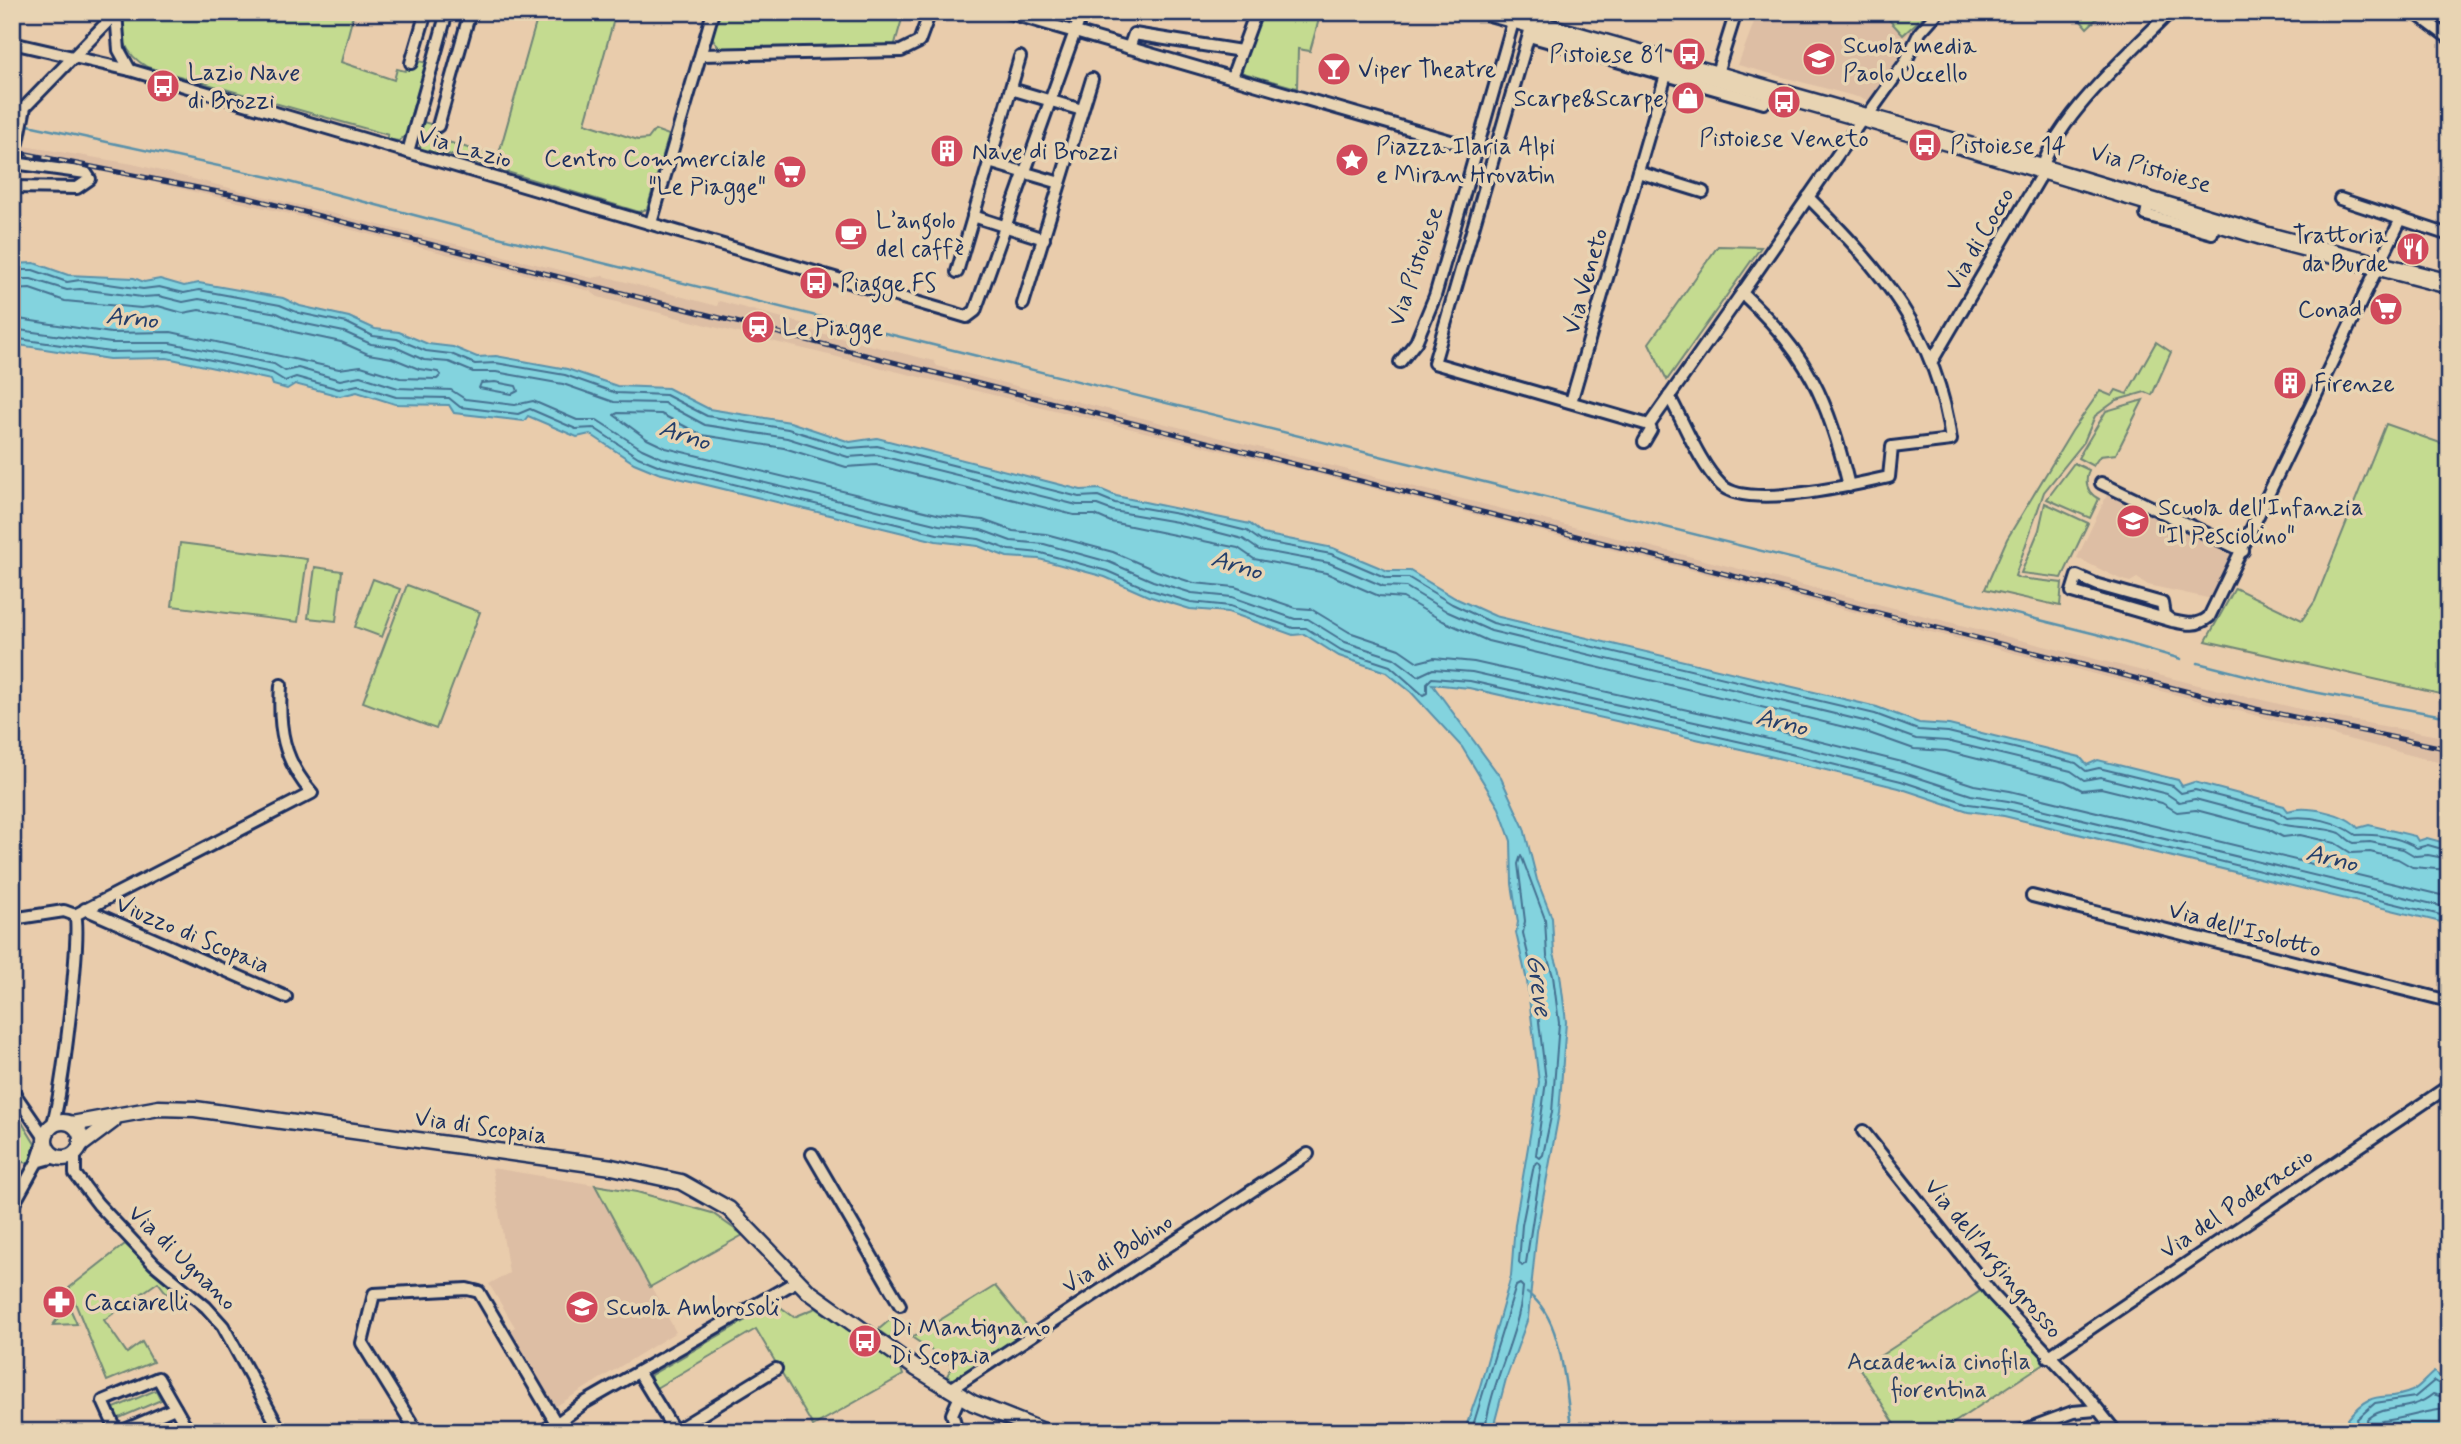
<svg xmlns="http://www.w3.org/2000/svg" width="2461" height="1444" viewBox="0 0 2461 1444" font-family="Mynerve,sans-serif">
  <style>
    .built { fill: #ddbea4 }
    .green { fill: #c4db90; stroke: #708577; stroke-width: 2 }
    .water { fill: #83d3de; stroke: #5991ab; stroke-width: 2 }
    .lines { fill: none; stroke-linecap: round; stroke-linejoin: round }
    .shore { stroke: #457191; stroke-width: 2 }
    .stream { stroke: #5991ab; stroke-width: 2.5 }
    .minor-casing { stroke: #1b2f5e; stroke-width: 16 }
    .tertiary-casing { stroke: #1b2f5e; stroke-width: 19 }
    .primary-casing { stroke: #1b2f5e; stroke-width: 23 }
    .minor { stroke: #e8d4b3; stroke-width: 10 }
    .tertiary { stroke: #e8d4b3; stroke-width: 14 }
    .primary { stroke: #e8d4b3; stroke-width: 18 }
    .rail-casing { stroke: #1b2f5e; stroke-width: 5 }
    .rail { stroke: #e8d4b3; stroke-width: 2.5; stroke-dasharray: 8; stroke-linecap: butt }
    .labels { text-anchor: middle; stroke-width: 7; stroke-linejoin: round; paint-order: stroke }
    .poi-label { font-size: 24px; fill: #1b2f5e; stroke: #e8d4b3; text-anchor: start }
    .street-label { font-size: 24px; fill: #1b2f5e; stroke: #e8d4b3 }
    .park-label { font-size: 24px; fill: #2c4063; stroke: #e8d4b3 }
    .water-label { font-size: 26px; font-style: italic; fill: #253f6b; stroke: #e8d4b3 }
  </style>
  <rect width="100%" height="100%" fill="#e9ccac"/>
  <filter id="ink" filterUnits="userSpaceOnUse"><feTurbulence type="fractalNoise" baseFrequency=".0143" numOctaves="2"/><feDisplacementMap in="SourceGraphic" scale="14" xChannelSelector="R" yChannelSelector="G"/><feConvolveMatrix kernelMatrix="1 2 1 2 8 2 1 2 1" color-interpolation-filters="sRGB"/></filter>
  <g filter="url(#ink)">
    <g class="built">
      <polygon points="1754,12 1922,12 1927,17 1905,37 1901,53 1872,101 1738,65 1756,17"/>
      <polygon points="12,144 133,164 592,278 603,276 717,306 719,301 805,324 804,329 934,361 937,366 2194,684 2334,717 2449,738 2449,765 1305,471 718,328 598,297 590,291 286,213 130,177 12,156"/>
      <polygon points="2109,491 2234,550 2212,599 2148,585 2137,578 2130,582 2120,579 2077,558"/>
      <polygon points="492,1168 595,1185 676,1332 553,1408 508,1331 515,1327 489,1284 509,1273"/>
    </g>
    <g class="green">
      <path d="M126,12H354L341,62L394,80L397,69L405,71L415,60L427,63L410,118L437,126L441,138L448,142L498,157L539,12H616L585,123L638,140L648,139L655,130L669,135L647,209L639,212L448,154L447,158L420,149V136L408,133L399,141L386,139L388,135L147,67C125,54 118,37 126,12Z"/>
      <polygon points="717,12 904,12 894,47 720,49 711,36"/>
      <polygon points="1261,12 1321,12 1310,51 1298,49 1297,88 1240,72"/>
      <polygon points="1882,12 1920,12 1924,16 1903,35"/>
      <polygon points="2073,12 2104,12 2087,28"/>
      <polygon points="1718,246 1761,247 1667,380 1649,343"/>
      <polygon points="2156,342 2171,352 2152,395 2145,392 2117,400 2095,416 2084,442 2044,492 2015,576 2019,578 2062,583 2060,606 1985,589 2007,539 2072,431 2100,391 2112,396 2116,390 2127,394"/>
      <polygon points="2143,400 2116,454 2100,456 2093,466 2078,458 2106,411"/>
      <polygon points="2386,424 2449,446 2449,696 2206,641 2235,588 2302,620 2315,601"/>
      <path d="M2074,463L2089,470C2084,483 2087,493 2099,499L2090,518L2047,499Z"/>
      <polygon points="2045,503 2088,523 2062,578 2021,573 2039,530"/>
      <polygon points="180,543 307,559 298,622 172,606"/>
      <polygon points="315,567 342,571 336,621 308,618"/>
      <polygon points="373,579 400,589 382,637 355,627"/>
      <polygon points="407,585 480,612 436,729 363,702"/>
      <polygon points="12,1106 35,1144 29,1164 23,1161 12,1180"/>
      <polygon points="595,1185 637,1192 712,1213 743,1235 650,1287"/>
      <polygon points="125,1244 178,1294 171,1299 158,1282 104,1320 127,1353 142,1342 153,1362 107,1381 69,1288"/>
      <polygon points="995,1286 1031,1330 956,1382 947,1376 953,1365 904,1332 891,1339 878,1330 891,1319 914,1336"/>
      <polygon points="1982,1290 2046,1362 1940,1432 1900,1432 1860,1369"/>
      <polygon points="775,1303 794,1317 816,1308 900,1366 903,1375 813,1426 756,1329 656,1388 650,1380 651,1375"/>
      <polygon points="68,1304 77,1324 53,1325"/>
      <polygon points="156,1390 161,1400 117,1419 112,1409"/>
    </g>
    <g class="water">
      <path d="M34,263L68,275L134,278L144,282L160,279L184,286L199,283L283,298L300,306L349,317L375,329L399,332L428,344L453,347L477,357L496,356L567,369L617,386L668,388L709,409L790,422L850,442L877,438L1081,490L1100,489L1116,496L1250,524L1263,534L1333,548L1388,571H1410L1455,598L1495,616L1877,707L1919,723L1949,725L2080,757L2087,765L2098,760L2178,780L2182,786L2194,782L2284,806L2288,811C2306,805 2346,813 2358,828L2369,825L2415,836L2418,841L2427,838L2449,844V924L2004,816L1968,811L1899,788L1745,750L1469,688L1432,684L1501,778L1524,828L1537,880L1552,918L1554,954L1560,974L1566,1022L1559,1113L1537,1231L1528,1318L1506,1379L1492,1432H1464L1479,1390L1511,1276L1515,1224L1539,1082L1527,981L1516,933L1518,922L1512,884L1511,841L1499,808L1462,747L1411,692L1386,672L1339,656L1304,634L1293,635L1228,612L1190,609L1148,596L1105,577L1039,559L1007,557L978,546L936,541L658,473L634,463L590,434L577,437L528,416L524,421L454,413L449,405L395,404L357,392L340,396L295,384L287,389L273,385L271,380L167,358L109,359L12,344V264Z"/>
      <path d="M2434,1372C2455,1384 2449,1411 2449,1432H2354L2348,1419C2376,1385 2382,1404 2412,1391C2420,1387 2427,1377 2434,1372Z"/>
    </g>
    <g class="lines">
      <g class="shore">
        <path d="M12,270H33L67,282L80,280L143,289L159,287L184,293L199,290L280,305L299,313L347,323L373,336L397,339L426,351L451,354L475,364L496,363L565,375L616,393L666,395L707,416L788,429L849,448L877,446L1079,497L1098,496L1115,503L1178,514L1247,531L1261,541L1331,554L1387,578H1409L1452,604L1493,623L1875,714L1918,730L1948,732L2076,763L2086,771L2099,768L2173,786L2181,793L2195,790L2279,812L2287,818C2311,815 2336,821 2356,835C2377,834 2398,836 2417,848L2428,845L2449,851"/>
        <path d="M12,279H31L67,290L80,289L142,297L159,296L183,302L199,299L277,313L296,322L344,332L371,344L395,347L424,360L449,362L473,372H496L563,384L614,402L664,403L705,425L787,438L848,457L877,455L1077,505H1097L1113,511L1177,522L1243,539L1259,550L1329,563L1383,586L1406,587L1448,612L1491,631L1872,723L1916,739L1947,741L2071,771L2084,780L2100,777L2167,794L2179,802L2195,799L2274,820C2287,831 2320,824 2340,833C2345,836 2348,841 2354,843L2370,842L2403,849L2415,856L2428,855L2449,859"/>
        <polyline points="12,290 30,289 65,301 141,308 158,306 183,313 199,310 274,324 294,332 341,342 368,354 392,358 419,369 438,372 441,375 437,379 400,378 361,366 339,369 171,332 111,333 12,318"/>
        <polyline points="12,329 111,343 170,343 274,364 285,371 298,368 340,380 360,376 398,388 451,390 465,399 515,405 533,401 577,420 597,420 642,449 662,458 939,525 981,530 1011,541 1044,544 1109,562 1153,581 1192,593 1232,597 1295,619 1308,619 1345,642 1394,658 1418,676 1433,669 1472,672 1748,734 1904,773 1971,795 2008,801 2449,908"/>
        <polyline points="12,338 110,352 169,351 272,373 285,381 296,377 339,389 358,385 396,397 449,398 460,407 518,414 530,409 576,429 594,428 638,457 660,466 937,534 979,539 1009,550 1041,553 1107,571 1150,590 1191,602 1230,606 1293,628 1306,628 1341,650 1390,666 1423,695 1427,693 1427,683 1432,678 1470,681 1746,743 1901,781 1969,804 2006,809 2449,917"/>
        <polygon points="495,382 516,386 518,391 512,394 479,388 481,383"/>
        <polygon points="1521,855 1545,919 1547,956 1553,976 1559,1023 1552,1112 1543,1155 1540,1158 1536,1155 1546,1081 1534,980 1523,933 1525,921 1518,864"/>
        <polyline points="2449,870 2412,867 2398,859 2370,852 2351,853 2335,843 2300,835 2283,837 2268,829 2196,810 2177,812 2162,803 2101,788 2082,790 2065,781 1946,751 1914,749 1869,733 1488,641 1443,621 1403,598 1379,596 1326,573 1254,559 1238,548 1111,522 1095,515 1074,515 876,465 846,467 784,448 702,435 661,414 618,413 614,415 647,439 666,448 941,515 983,520 1013,531 1046,534 1113,552 1157,571 1194,583 1235,587 1296,608 1311,609 1349,632 1399,649 1418,662 1434,658 1474,662 1750,724 1906,763 1974,785 2010,791 2449,897"/>
        <polygon points="1538,1162 1541,1166 1526,1263 1522,1266 1519,1262 1522,1225 1534,1165"/>
        <path d="M1471,1432L1516,1286L1520,1284L1523,1287C1519,1337 1490,1382 1485,1432"/>
        <polyline points="2360,1432 2357,1419 2375,1403 2415,1397 2434,1381 2449,1390"/>
        <path d="M2369,1432L2367,1420C2384,1403 2409,1414 2433,1394L2449,1399"/>
        <path d="M2379,1432L2382,1421C2406,1419 2429,1409 2449,1409"/>
      </g>
      <g class="stream">
        <polyline points="28,125 274,178 486,234 2096,634 2181,659"/>
        <polyline points="2198,663 2308,691 2449,717"/>
        <path d="M1527,1293C1564,1316 1565,1391 1572,1432"/>
      </g>
      <defs>
        <g id="minor">
          <polyline points="1006,12 1478,149"/>
          <polyline points="2414,12 2449,38"/>
          <polyline points="116,13 119,50 130,70"/>
          <polyline points="1532,24 1434,363 1649,425"/>
          <polyline points="1529,36 1764,103 1773,92"/>
          <polyline points="12,43 130,70 967,317 975,311 1082,12"/>
          <polyline points="1129,48 1134,34 1241,51"/>
          <polyline points="701,55 901,51 919,42 930,12"/>
          <polyline points="411,63 426,12"/>
          <polyline points="1716,76 1736,12"/>
          <polyline points="1232,77 1256,12"/>
          <polyline points="1011,89 1082,110"/>
          <polyline points="1870,112 1905,63 1920,32 1938,12"/>
          <polyline points="438,126 470,12"/>
          <polyline points="18,143 25,107 117,12"/>
          <polyline points="408,152 447,12"/>
          <polyline points="989,162 1060,183"/>
          <polyline points="1638,172 1703,192"/>
          <polyline points="12,187 77,188 90,179 86,173 21,164 17,157"/>
          <polyline points="2340,199 2449,235"/>
          <polyline points="2149,201 2146,215 2212,233 2216,220"/>
          <polyline points="973,216 1044,239"/>
          <polyline points="651,223 713,12"/>
          <polyline points="957,272 1020,57"/>
          <polyline points="1023,304 1092,79"/>
          <path d="M1932,361L2040,177C2049,124 2131,52 2170,12"/>
          <polyline points="1400,362 1416,342 1435,296 1515,15"/>
          <path d="M1669,396C1683,421 1700,465 1721,485C1747,510 1854,485 1889,477L1892,447L1951,440C1937,333 1881,270 1808,197"/>
          <polyline points="1571,402 1666,75"/>
          <polyline points="1644,442 1651,430 1649,425 1742,293"/>
          <polyline points="2101,483 2243,551"/>
          <path d="M1849,486C1828,399 1808,354 1742,293L1863,118"/>
          <path d="M2172,621L2164,615L2162,603L2098,585L2077,576L2072,592L2172,621C2186,624 2197,627 2209,617L2400,221"/>
          <polyline points="2032,896 2449,1001"/>
          <polyline points="85,909 286,997"/>
          <path d="M75,915L312,793C283,760 278,728 281,685"/>
          <polyline points="12,919 64,911 75,915"/>
          <polyline points="12,1090 45,1138"/>
          <path d="M52,1125C61,1107 82,930 75,915"/>
          <polyline points="1863,1131 1993,1295 2084,1392 2116,1432"/>
          <polyline points="75,1154 75,1174 98,1204 154,1264 206,1307 223,1326 281,1432"/>
          <polyline points="812,1154 900,1305"/>
          <polyline points="37,1162 55,1157"/>
          <polyline points="12,1207 37,1162 44,1141"/>
          <polyline points="2048,1357 2449,1086"/>
          <polyline points="639,1373 675,1432"/>
          <polyline points="949,1390 1308,1154"/>
          <polyline points="560,1421 584,1403 797,1281"/>
          <polyline points="675,1431 776,1369"/>
          <polyline points="117,1432 103,1401 158,1378 189,1432"/>
          <polyline points="120,1432 175,1408"/>
          <polyline points="417,1432 362,1343 374,1294 467,1289 479,1292 556,1423"/>
          <polyline points="541,1432 560,1421"/>
          <polyline points="958,1432 952,1414 960,1396"/>
          <polyline points="2019,1432 2073,1412 2096,1410"/>
        </g>
        <g id="tertiary">
          <circle cx="63" cy="1140" r="18"/>
          <polyline points="72,1124 159,1108 195,1109 612,1167 681,1182 729,1209 808,1291 917,1369 973,1403 1046,1432"/>
          <polyline points="81,1145 113,1121"/>
        </g>
        <polyline id="primary" points="1491,12 1969,147 2268,237 2449,284"/>
      </defs>
      <use href="#minor" class="minor-casing"/>
      <use href="#tertiary" class="tertiary-casing"/>
      <use href="#primary" class="primary-casing"/>
      <use href="#minor" class="minor"/>
      <use href="#tertiary" class="tertiary"/>
      <use href="#primary" class="primary"/>
      <defs>
        <polyline id="rail" points="12,151 249,198 2256,709 2449,749"/>
      </defs>
      <use href="#rail" class="rail-casing"/>
      <use href="#rail" class="rail"/>
    </g>
  </g>
  <defs>
    <symbol id="bus-disc" viewBox="-11 -11 22 22"><circle r="9.5" fill="#d1495b" stroke="#e8d4b3"/><path d="M-5-6H5V4H4V6H2V4H-2V6H-4V4H-5ZM-3.5-4V0h7V-4ZM-3.5 1.2v1.5H-2V1.2ZM2 1.2v1.5H3.5V1.2Z" fill="#fff"/></symbol>
    <symbol id="school-disc" viewBox="-11 -11 22 22"><circle r="9.5" fill="#d1495b" stroke="#e8d4b3"/><path d="M0-5L7-2L0 1L-7-2ZM-4 1L0 2.5L4 1V4Q0 6-4 4Z" fill="#fff"/></symbol>
    <symbol id="bar-disc" viewBox="-11 -11 22 22"><circle r="9.5" fill="#d1495b" stroke="#e8d4b3"/><path d="M-6-5H6L.8 .8V4.5H3.5V6h-7V4.5H-.8V.8Z" fill="#fff"/></symbol>
    <symbol id="shop-disc" viewBox="-11 -11 22 22"><circle r="9.5" fill="#d1495b" stroke="#e8d4b3"/><path d="M-5-2.5h2.3a2.7 3.5 0 0 1 5.4 0H5L5.5 6h-11ZM-1.5-2.5h3a1.5 2.3 0 0 0-3 0Z" fill="#fff"/></symbol>
    <symbol id="building-disc" viewBox="-11 -11 22 22"><circle r="9.5" fill="#d1495b" stroke="#e8d4b3"/><path d="M-4-6H4V6H1V3H-1V6H-4ZM-2.5-4.3h1.7v1.8h-1.7ZM.8-4.3h1.7v1.8H.8ZM-2.5-1h1.7V.8h-1.7ZM.8-1h1.7V.8H.8Z" fill="#fff"/></symbol>
    <symbol id="sight-disc" viewBox="-11 -11 22 22"><circle r="9.5" fill="#d1495b" stroke="#e8d4b3"/><path d="M0-6L1.8-2.2L6-1.7L2.9 1.2L3.7 5.4L0 3.3L-3.7 5.4L-2.9 1.2L-6-1.7L-1.8-2.2Z" fill="#fff"/></symbol>
    <symbol id="supermarket-disc" viewBox="-11 -11 22 22"><circle r="9.5" fill="#d1495b" stroke="#e8d4b3"/><path d="M-6-5.5h2.5l.6 2H6L4.5 2H-2.5L-4.4-4H-6ZM-1.5 3.2a1.3 1.3 0 1 0 .1 0ZM3 3.2a1.3 1.3 0 1 0 .1 0Z" fill="#fff"/></symbol>
    <symbol id="cafe-disc" viewBox="-11 -11 22 22"><circle r="9.5" fill="#d1495b" stroke="#e8d4b3"/><path d="M-5.5-4.5H6V0H3Q3 3.5 0 3.5H-2.5Q-5.5 3.5-5.5 0ZM3-3.2v2h1.7v-2ZM-6 4.5H4V6H-6Z" fill="#fff"/></symbol>
    <symbol id="restaurant-disc" viewBox="-11 -11 22 22"><circle r="9.5" fill="#d1495b" stroke="#e8d4b3"/><path d="M-5-6h1v4h1v-4h1v4h1v-4h1v5L-1.5 .5V6h-2V.5L-5-1ZM5-6V6H3V1.5H1.5Q1.5-4 5-6Z" fill="#fff"/></symbol>
    <symbol id="station-disc" viewBox="-11 -11 22 22"><circle r="9.5" fill="#d1495b" stroke="#e8d4b3"/><path d="M-3-6H3Q5-6 5-4V2Q5 4 3 4L4.5 6H3L1.5 4h-3L-3 6H-4.5L-3 4Q-5 4-5 2V-4Q-5-6-3-6ZM-3.5-4v3h7v-3ZM-3.5 1v1.5H-2V1ZM2 1v1.5H3.5V1Z" fill="#fff"/></symbol>
    <symbol id="pharmacy-disc" viewBox="-11 -11 22 22"><circle r="9.5" fill="#d1495b" stroke="#e8d4b3"/><path d="M-2-6h4v4h4v4h-4v4h-4v-4h-4v-4h4Z" fill="#fff"/></symbol>
  </defs>
  <g fill-rule="evenodd">
    <use href="#bus-disc" x="1670" y="35" width="38" height="38"/>
    <use href="#school-disc" x="1800" y="40" width="38" height="38"/>
    <use href="#bar-disc" x="1315" y="50" width="38" height="38"/>
    <use href="#bus-disc" x="144" y="67" width="38" height="38"/>
    <use href="#shop-disc" x="1669" y="79" width="38" height="38"/>
    <use href="#bus-disc" x="1765" y="83" width="38" height="38"/>
    <use href="#bus-disc" x="1906" y="126" width="38" height="38"/>
    <use href="#building-disc" x="928" y="132" width="38" height="38"/>
    <use href="#sight-disc" x="1333" y="141" width="38" height="38"/>
    <use href="#supermarket-disc" x="771" y="153" width="38" height="38"/>
    <use href="#cafe-disc" x="832" y="215" width="38" height="38"/>
    <use href="#restaurant-disc" x="2394" y="230" width="38" height="38"/>
    <use href="#bus-disc" x="797" y="264" width="38" height="38"/>
    <use href="#supermarket-disc" x="2367" y="290" width="38" height="38"/>
    <use href="#station-disc" x="739" y="308" width="38" height="38"/>
    <use href="#building-disc" x="2271" y="364" width="38" height="38"/>
    <use href="#school-disc" x="2114" y="502" width="38" height="38"/>
    <use href="#pharmacy-disc" x="40" y="1283" width="38" height="38"/>
    <use href="#school-disc" x="563" y="1288" width="38" height="38"/>
    <use href="#bus-disc" x="846" y="1322" width="38" height="38"/>
  </g>
  <g class="labels">
    <g class="poi-label">
      <text x="1843" y="53">Scuola media<tspan x="1843" dy="28">Paolo Uccello</tspan></text>
      <text x="1664" y="62" text-anchor="end">Pistoiese 81</text>
      <text x="1358" y="77">Viper Theatre</text>
      <text x="188" y="80">Lazio Nave<tspan x="188" dy="28">di Brozzi</tspan></text>
      <text x="1664" y="106" text-anchor="end">Scarpe&amp;Scarpe</text>
      <text x="1784" y="146" text-anchor="middle">Pistoiese Veneto</text>
      <text x="1950" y="153">Pistoiese 14</text>
      <text x="1376" y="154">Piazza Ilaria Alpi<tspan x="1376" dy="28">e Miran Hrovatin</tspan></text>
      <text x="972" y="159">Nave di Brozzi</text>
      <text x="766" y="166" text-anchor="end">Centro Commerciale<tspan x="766" dy="28">"Le Piagge"</tspan></text>
      <text x="876" y="228">L’angolo<tspan x="876" dy="28">del caffè</tspan></text>
      <text x="2388" y="243" text-anchor="end">Trattoria<tspan x="2388" dy="28">da Burde</tspan></text>
      <text x="840" y="291">Piagge FS</text>
      <text x="2362" y="317" text-anchor="end">Conad</text>
      <text x="782" y="335">Le Piagge</text>
      <text x="2314" y="391">Firenze</text>
      <text x="2158" y="515">Scuola dell'Infanzia<tspan x="2158" dy="28">"Il Pesciolino"</tspan></text>
      <text x="84" y="1310">Cacciarelli</text>
      <text x="606" y="1315">Scuola Ambrosoli</text>
      <text x="890" y="1335">Di Mantignano<tspan x="890" dy="28">Di Scopaia</tspan></text>
    </g>
    <g class="street-label">
      <text transform="translate(465 147) rotate(16)" y="8">Via Lazio</text>
      <text transform="translate(2151 168) rotate(16)" y="8">Via Pistoiese</text>
      <text transform="translate(1979 239) rotate(-60)" y="8">Via di Cocco</text>
      <text transform="translate(1415 266) rotate(-71)" y="8">Via Pistoiese</text>
      <text transform="translate(1585 281) rotate(-74)" y="8">Via Veneto</text>
      <text transform="translate(2245 929) rotate(15)" y="8">Via dell'Isolotto</text>
      <text transform="translate(193 934) rotate(23)" y="8">Viuzzo di Scopaia</text>
      <text transform="translate(481 1126) rotate(8)" y="8">Via di Scopaia</text>
      <text transform="translate(2236 1203) rotate(-34)" y="8">Via del Poderaccio</text>
      <text transform="translate(1117 1253) rotate(-33)" y="8">Via di Bobino</text>
      <text transform="translate(183 1257) rotate(44)" y="8">Via di Ugnano</text>
      <text transform="translate(1994 1258) rotate(50)" y="8">Via dell'Argingrosso</text>
    </g>
    <g class="park-label">
      <text x="1939" y="1369">Accademia cinofila<tspan x="1939" dy="28">fiorentina</tspan></text>
    </g>
    <g class="water-label">
      <text transform="translate(132 317) rotate(6)" y="9">Arno</text>
      <text transform="translate(685 434) rotate(18)" y="9">Arno</text>
      <text transform="translate(1237 564) rotate(17)" y="9">Arno</text>
      <text transform="translate(1782 721) rotate(14)" y="9">Arno</text>
      <text transform="translate(2332 857) rotate(14)" y="9">Arno</text>
      <text transform="translate(1540 985) rotate(82)" y="9">Greve</text>
    </g>
  </g>
  <rect width="2461" height="1444" fill="none" stroke="#e8d4b3" stroke-width="42"/>
  <rect x="21" y="21" width="2419" height="1402" fill="none" stroke="#1b2f5e" stroke-width="2.5" filter="url(#ink)"/>
</svg>
